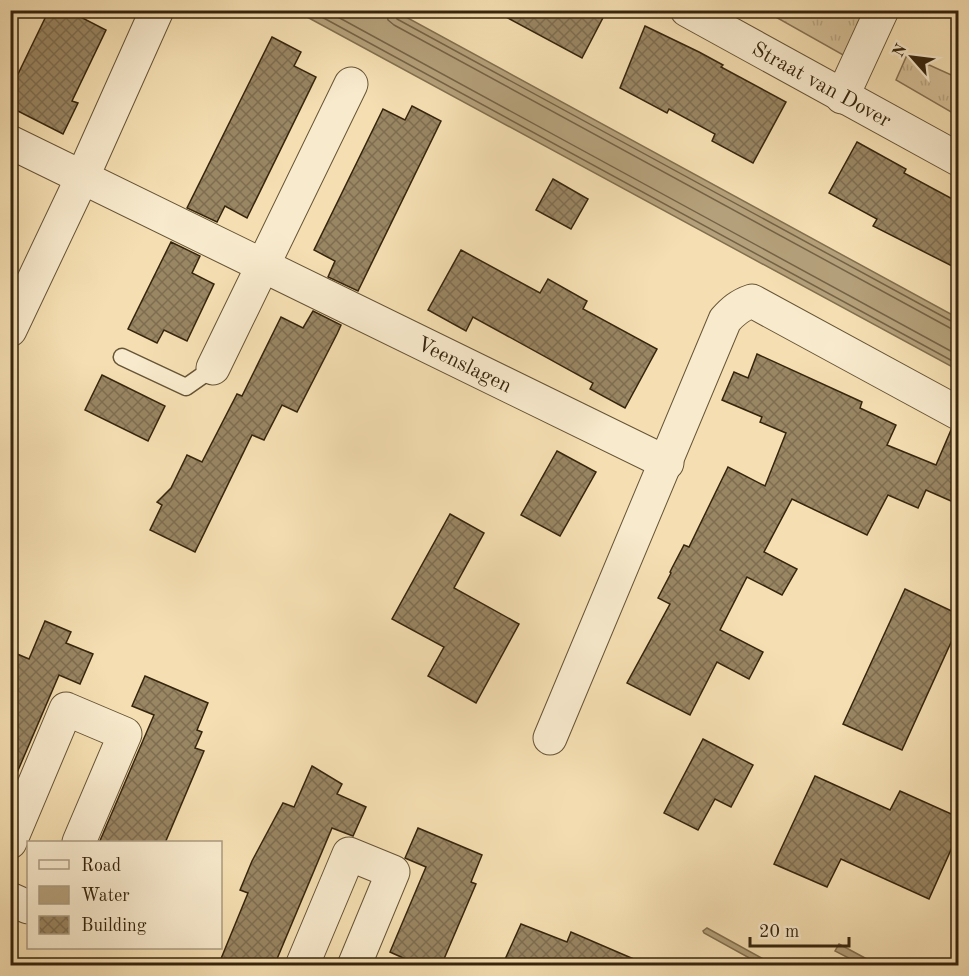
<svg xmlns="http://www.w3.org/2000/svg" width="969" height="976" viewBox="0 0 969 976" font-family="'Old Standard TT',serif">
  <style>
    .grass { fill: url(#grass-tufts); stroke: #867252; stroke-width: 1.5 }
    .water { fill: #b4a07a; stroke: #826f4e; stroke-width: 1.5 }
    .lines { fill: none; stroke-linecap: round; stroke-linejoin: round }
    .shore { stroke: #756244; stroke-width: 1.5 }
    .building { fill: url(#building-cross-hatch); stroke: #36250d; stroke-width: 1.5 }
    .lane-casing { stroke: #665436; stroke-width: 19 }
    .street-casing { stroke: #665436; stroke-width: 35 }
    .lane { stroke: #f8eacd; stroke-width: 16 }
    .street { stroke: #f8eacd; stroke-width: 33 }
    .labels { text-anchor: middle; stroke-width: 4.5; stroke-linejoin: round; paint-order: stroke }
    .street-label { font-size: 21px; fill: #36250d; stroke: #f8eacd }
  </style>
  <defs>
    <pattern id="grass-tufts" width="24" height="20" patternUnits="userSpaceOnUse" patternTransform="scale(1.5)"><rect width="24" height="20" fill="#d5bf96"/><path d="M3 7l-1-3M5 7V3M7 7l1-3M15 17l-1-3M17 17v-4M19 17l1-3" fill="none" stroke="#b7a480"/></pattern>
    <pattern id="building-cross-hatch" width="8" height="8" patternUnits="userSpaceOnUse" patternTransform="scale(1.5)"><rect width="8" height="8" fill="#998663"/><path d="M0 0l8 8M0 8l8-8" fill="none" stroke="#7e6d50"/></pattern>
  </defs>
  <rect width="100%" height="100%" fill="#f5dfb2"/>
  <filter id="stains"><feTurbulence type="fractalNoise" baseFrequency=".00333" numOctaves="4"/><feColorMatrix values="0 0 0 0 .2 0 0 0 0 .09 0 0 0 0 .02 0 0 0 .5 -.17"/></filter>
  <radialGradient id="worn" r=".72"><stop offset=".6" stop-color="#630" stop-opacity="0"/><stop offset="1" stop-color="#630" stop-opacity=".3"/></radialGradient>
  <g class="grass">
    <polygon points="765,11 803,11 812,15 821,11 875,11 852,60"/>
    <polygon points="907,55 958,78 958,116 896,80"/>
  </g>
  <g class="water">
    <polygon points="296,11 395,11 958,318 958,370"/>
    <polygon points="707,928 774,965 762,965 704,933 703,931"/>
    <polygon points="839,944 878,965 862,965 835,951"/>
  </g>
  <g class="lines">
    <g class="shore">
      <polyline points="309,10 958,364"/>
      <polyline points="325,10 958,355"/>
      <polyline points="386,10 388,20 394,25 950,328 958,330"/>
      <polyline points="394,10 397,19 953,322 958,323"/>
    </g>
  </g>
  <g class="building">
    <polygon points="49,10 67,10 106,30 72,101 78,103 63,134 10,107 10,70 18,74"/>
    <polygon points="493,10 607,10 582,58"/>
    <polygon points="645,26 699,52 723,65 721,67 786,102 753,163 712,141 715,134 669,109 667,113 620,88"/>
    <polygon points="272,37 301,52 294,66 316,77 247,218 225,206 217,222 187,208"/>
    <polygon points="412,106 441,121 358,291 328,277 335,261 314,250 383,109 405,120"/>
    <polygon points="857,142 906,169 904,173 958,202 958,269 873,226 877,219 829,193"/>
    <polygon points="553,179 588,199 571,229 536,210"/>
    <polygon points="171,242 200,256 192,273 214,284 187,341 164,330 157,343 128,329"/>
    <polygon points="461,250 540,293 548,279 587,301 583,309 657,349 625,408 590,389 593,383 473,317 466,331 428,310"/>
    <polygon points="313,311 341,325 337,334 297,412 282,405 264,440 252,435 195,552 150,530 162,505 157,502 171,488 187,455 202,462 237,394 242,396 281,317 303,328"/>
    <polygon points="757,354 862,402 860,408 896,425 887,445 936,465 951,430 958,432 958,504 926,490 918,508 888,495 867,535 792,499 764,552 797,569 782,595 747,577 720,630 763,652 749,679 717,662 690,715 627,683 670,604 658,598 671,573 670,572 672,568 684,545 689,547 728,467 765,486 786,433 760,422 762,417 722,400 734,372 748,378"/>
    <polygon points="102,375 165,406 148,441 85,410"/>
    <polygon points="557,451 596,472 560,536 521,515"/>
    <polygon points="450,514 484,533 454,588 519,624 476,703 428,676 444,647 392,619"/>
    <polygon points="905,589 958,614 958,627 902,750 843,724"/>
    <polygon points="45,621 71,632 66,643 93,654 80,684 59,675 10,789 10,651 29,659"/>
    <polygon points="145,676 208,703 197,730 202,732 195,748 204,751 165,843 99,843 154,715 132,706"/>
    <polygon points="703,739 753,765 731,807 715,799 698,830 664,813"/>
    <polygon points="312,766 342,784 337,794 366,807 353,836 332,828 274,966 218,966 248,893 240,890 252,861 283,803 294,807"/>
    <polygon points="815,776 890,810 900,791 958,817 958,834 929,899 841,859 827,887 774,864"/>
    <polygon points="418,828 482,855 471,882 476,884 441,966 421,966 390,952 426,867 405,858"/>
    <polygon points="521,924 567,942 571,932 650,966 502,966"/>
  </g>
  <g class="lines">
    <defs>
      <polyline id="lane" points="122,357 186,387 213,368"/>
      <g id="street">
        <path id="s1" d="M687,10L958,159"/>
        <polyline points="842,97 882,10"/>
        <path id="s2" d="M10,142L667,463"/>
        <polyline points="10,330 82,178 157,10"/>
        <polyline points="213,368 351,84"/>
        <path d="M550,738L725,320C733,311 740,305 752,301L958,413"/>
        <polyline points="10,842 66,709 125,734 79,842"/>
        <polyline points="10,899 28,907"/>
        <polyline points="302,966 349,854 393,872 354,966"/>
      </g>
    </defs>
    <use href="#lane" class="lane-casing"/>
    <use href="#street" class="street-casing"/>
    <use href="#lane" class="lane"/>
    <use href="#street" class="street"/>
  </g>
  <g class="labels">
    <g class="street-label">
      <text dy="7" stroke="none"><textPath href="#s1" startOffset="154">Straat van Dover</textPath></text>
      <text dy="7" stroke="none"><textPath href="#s2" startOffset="506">Veenslagen</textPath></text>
    </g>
  </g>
  <rect width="969" height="976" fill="none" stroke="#f5dfb2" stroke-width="36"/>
  <rect x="12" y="12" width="945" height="952" fill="none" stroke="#36250d" stroke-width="3"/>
  <rect x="18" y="18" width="933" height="940" fill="none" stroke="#36250d" stroke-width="1.5"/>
  <rect x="27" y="841" width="195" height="108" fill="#f8eacd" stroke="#aa9b80" stroke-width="1.5"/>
  <rect x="39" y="860" width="30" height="9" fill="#f8eacd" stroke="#aa9b80" stroke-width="1.5"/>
  <text x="81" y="871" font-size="18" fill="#36250d">Road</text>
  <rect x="39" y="886" width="30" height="18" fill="#b4a07a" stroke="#aa9b80" stroke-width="1.5"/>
  <text x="81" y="901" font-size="18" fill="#36250d">Water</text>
  <rect x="39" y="916" width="30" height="18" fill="url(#building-cross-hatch)" stroke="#aa9b80" stroke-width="1.5"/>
  <text x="81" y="931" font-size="18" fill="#36250d">Building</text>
  <g transform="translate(912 57) rotate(298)" stroke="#f8eacd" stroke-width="4.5" paint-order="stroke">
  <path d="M0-4.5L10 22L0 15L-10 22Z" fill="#36250d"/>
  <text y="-9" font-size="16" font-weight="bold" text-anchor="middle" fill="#36250d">N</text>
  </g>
  <path d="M750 937v9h99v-9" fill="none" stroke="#36250d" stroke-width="3"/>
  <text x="759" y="937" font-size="18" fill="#36250d" stroke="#f8eacd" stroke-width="4.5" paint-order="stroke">20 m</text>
  <rect width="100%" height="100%" filter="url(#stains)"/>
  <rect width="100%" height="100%" fill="url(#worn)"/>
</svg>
